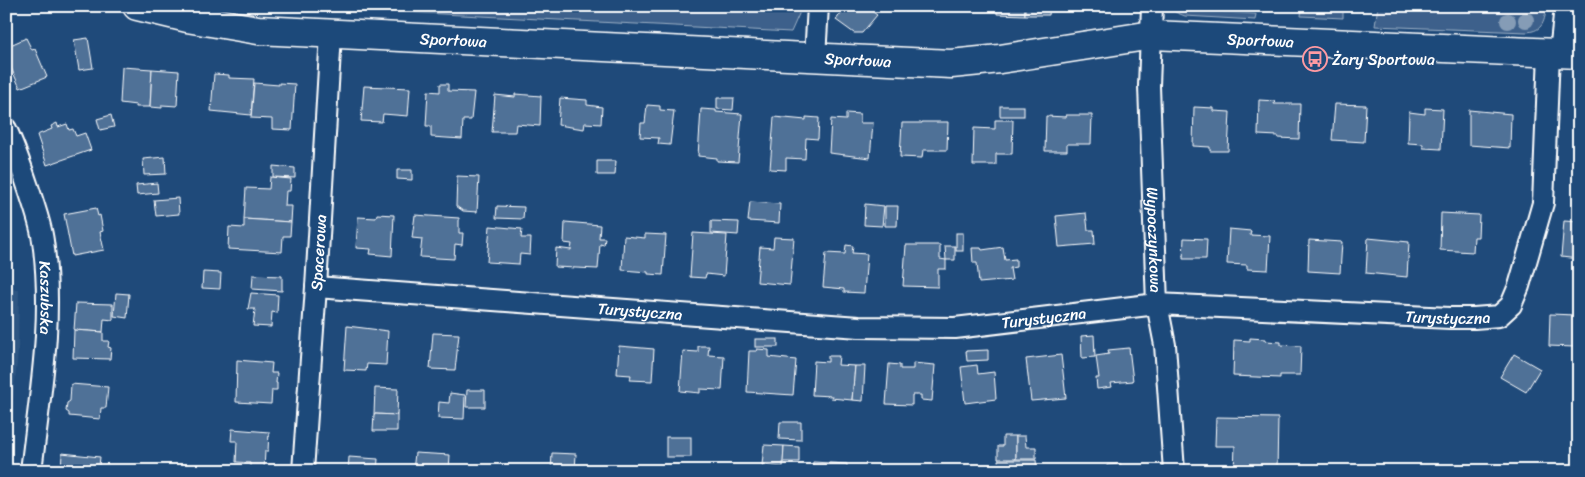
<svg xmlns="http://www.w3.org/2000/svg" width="1585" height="477" viewBox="0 0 1585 477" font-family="Sriracha,sans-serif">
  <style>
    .built { fill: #2e5683 }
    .green { fill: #3c618b; stroke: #9eb0c5 }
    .building { fill: #507197; stroke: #fff }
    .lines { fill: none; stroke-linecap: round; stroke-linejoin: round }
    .street-casing { stroke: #fff; stroke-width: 24 }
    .secondary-casing { stroke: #fff; stroke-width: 31 }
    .street { stroke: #1f4a7a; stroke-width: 20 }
    .secondary { stroke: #1f4a7a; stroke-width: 28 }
    .tree { fill: #859cb6 }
    .labels { text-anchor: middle; stroke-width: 4; stroke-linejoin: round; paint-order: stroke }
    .street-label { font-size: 16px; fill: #fff; stroke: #1f4a7a }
    .poi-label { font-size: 16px; fill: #fff; stroke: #1f4a7a; text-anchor: start }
  </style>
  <rect width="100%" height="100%" fill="#1f4a7a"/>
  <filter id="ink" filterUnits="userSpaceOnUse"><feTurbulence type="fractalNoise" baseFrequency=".02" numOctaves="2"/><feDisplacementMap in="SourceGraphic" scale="10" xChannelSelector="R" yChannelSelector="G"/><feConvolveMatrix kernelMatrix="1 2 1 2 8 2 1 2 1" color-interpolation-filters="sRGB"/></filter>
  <g filter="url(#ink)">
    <polygon class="built" points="19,289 18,352 6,467 6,290"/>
    <g class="green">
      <polygon points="287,6 800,6 799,14 791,32"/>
      <polygon points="1170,6 1223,6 1223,12 1256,14 1255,20 1185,16 1175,12"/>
      <polygon points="1302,6 1343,6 1343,18 1301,16"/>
      <path d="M1378,6H1458L1478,9L1479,6H1547C1544,21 1544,31 1526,32L1375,26Z"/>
    </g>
    <g class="building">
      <polygon points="846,6 865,6 877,15 862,33 854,33 836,20"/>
      <polygon points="997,6 1025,6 1025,15 997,14"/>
      <polygon points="1025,6 1050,6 1049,15 1025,15"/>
      <polygon points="26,38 32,50 35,49 47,77 20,88 8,61 11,59 6,47"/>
      <polygon points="88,38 93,68 79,70 74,40"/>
      <polygon points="122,67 152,69 150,107 136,107 136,105 120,103"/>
      <polygon points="152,69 179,71 177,106 162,105 162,108 150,107"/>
      <polygon points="214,74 229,75 229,78 254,79 251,115 211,111"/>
      <polygon points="254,83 279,85 279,83 295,84 292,130 272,129 272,119 251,118"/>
      <polygon points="440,84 448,84 448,91 474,92 471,120 463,120 462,139 431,137 431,126 426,126 428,91 440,92"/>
      <polygon points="364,86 410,88 408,116 383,114 382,122 361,121"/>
      <polygon points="515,94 541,96 540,126 516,124 515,132 492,132 495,95 515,97"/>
      <polygon points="560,98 587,100 587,105 602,107 601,124 585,123 584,129 558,125"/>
      <polygon points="717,98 734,98 733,110 717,109"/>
      <polygon points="1259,100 1275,101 1274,104 1300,104 1299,139 1278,138 1278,136 1258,135"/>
      <polygon points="1335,104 1366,105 1364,142 1332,140"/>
      <polygon points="647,105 660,106 660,110 674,111 670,145 658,144 659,138 640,137 641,123 645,123"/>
      <rect x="1000" y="106" width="24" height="10"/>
      <polygon points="1194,107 1214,108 1214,111 1230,112 1228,151 1210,151 1210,147 1193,146"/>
      <polygon points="1425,108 1443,109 1441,149 1423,148 1423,144 1408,143 1409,112 1425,114"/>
      <polygon points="701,109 716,110 716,112 742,114 738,162 717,161 717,158 698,156"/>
      <polygon points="1469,110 1511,114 1510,148 1469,145"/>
      <polygon points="846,113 860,114 860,123 873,123 870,158 829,153 831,119 846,120"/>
      <polygon points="111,115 114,127 100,130 97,119"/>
      <polygon points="1066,115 1092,115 1091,144 1067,144 1067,151 1045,151 1046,116 1066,117"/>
      <polygon points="774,117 806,120 806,117 819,118 818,139 806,138 805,159 786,158 786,170 770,169"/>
      <polygon points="995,120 1013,120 1012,154 996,154 996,165 973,165 974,128 995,129"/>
      <polygon points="922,122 948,122 947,150 923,150 922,158 900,157 902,123 922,123"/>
      <polygon points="57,123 58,127 67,124 69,130 73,129 76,136 85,133 91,150 47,165 37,135 52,129 51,126"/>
      <polygon points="165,157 166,174 144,175 143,159"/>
      <polygon points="597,161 616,161 615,175 597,175"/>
      <polygon points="273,166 295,168 295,178 273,177"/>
      <polygon points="397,170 412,170 412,180 397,179"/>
      <polygon points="457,176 479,177 477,212 463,211 456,206"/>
      <polygon points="270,177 291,179 290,191 286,191 285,206 292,206 291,222 244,219 246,188 269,189"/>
      <polygon points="157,183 158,193 137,195 136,185"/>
      <polygon points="178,198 179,214 156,216 154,200"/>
      <polygon points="750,202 780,204 779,223 748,221"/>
      <polygon points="865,204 884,206 882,226 864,225"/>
      <polygon points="497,206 524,207 523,219 496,218"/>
      <polygon points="885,206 898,206 897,226 885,226"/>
      <polygon points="96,208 98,216 100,215 103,231 100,232 104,250 72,256 64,214"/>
      <polygon points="1086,213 1088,230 1094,230 1095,244 1059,247 1056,216"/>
      <polygon points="1441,213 1479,215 1478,237 1474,237 1473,252 1440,250"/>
      <polygon points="377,214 394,215 392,256 370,254 371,249 356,248 358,217 376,218"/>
      <polygon points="415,215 459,218 459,233 463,233 462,245 455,244 454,259 420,257 422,239 412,238"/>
      <polygon points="244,219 291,222 290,236 283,236 282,252 228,249 229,227 244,228"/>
      <polygon points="711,221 739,222 738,235 711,233"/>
      <polygon points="1564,221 1579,222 1579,259 1561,257"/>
      <polygon points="565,222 600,225 599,238 605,238 604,245 600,244 598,269 555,267 556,248 571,250 572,244 564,243"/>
      <polygon points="490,226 522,229 521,238 531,238 530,255 520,254 519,264 487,262"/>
      <polygon points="1229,229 1251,231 1250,235 1270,236 1268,270 1247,269 1247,265 1227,264"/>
      <polygon points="693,233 727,235 724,276 706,274 705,278 690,277"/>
      <rect x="956" y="233" width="7" height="18"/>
      <polygon points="645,234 666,235 663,275 648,274 648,272 622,270 624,236 645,238"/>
      <polygon points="774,237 794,238 790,285 757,282 760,247 773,248"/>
      <polygon points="1184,238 1207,239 1206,259 1183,259"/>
      <polygon points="1368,238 1409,242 1407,277 1366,273"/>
      <polygon points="1309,240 1342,242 1340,273 1308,271"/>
      <polygon points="846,245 853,246 852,253 867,254 864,293 844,292 844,289 823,287 826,253 845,254"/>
      <polygon points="906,245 940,245 940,259 946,260 946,269 938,269 938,287 903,286"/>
      <polygon points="945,246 955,246 955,260 946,260"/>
      <polygon points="1003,247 1005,260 1016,259 1016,267 1010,268 1012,280 979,283 977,263 973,263 972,248 981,248 982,250"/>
      <polygon points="203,272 221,273 220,289 202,288"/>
      <polygon points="253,275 282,276 282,291 252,289"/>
      <polygon points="116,293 129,294 127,318 114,316"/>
      <polygon points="251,293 278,295 277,313 272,312 271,327 253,326 255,309 248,309"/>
      <polygon points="76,303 113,304 113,320 104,319 103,332 74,330"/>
      <polygon points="1550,314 1575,315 1574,347 1549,346"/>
      <polygon points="347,326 388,331 386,365 367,364 366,371 344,370"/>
      <polygon points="74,330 103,332 103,341 109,341 108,347 111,348 110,359 73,358"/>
      <polygon points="433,333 459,334 455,370 430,369"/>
      <polygon points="1094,335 1095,357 1082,358 1081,336"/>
      <polygon points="1250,338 1265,339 1265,341 1281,342 1281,345 1301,346 1300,375 1280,375 1280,378 1233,376 1234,340 1250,341"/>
      <rect x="755" y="339" width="23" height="8"/>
      <polygon points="619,346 654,349 652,381 630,380 631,375 617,374"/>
      <polygon points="698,346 709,346 708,355 724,356 722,390 700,389 700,393 680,391 683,351 698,352"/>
      <polygon points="1129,348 1133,381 1111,383 1112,387 1097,389 1096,378 1099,378 1096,356 1109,354 1108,350"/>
      <polygon points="757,349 769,350 769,357 796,360 793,395 747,392 749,351 757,351"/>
      <polygon points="988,350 988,360 967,361 966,351"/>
      <polygon points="1514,354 1540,369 1526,392 1500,377"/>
      <polygon points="1061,355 1066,398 1031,401 1026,359"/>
      <polygon points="828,356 839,356 838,365 855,366 852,400 831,398 832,396 812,395 814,361 828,362"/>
      <polygon points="237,360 272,363 271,373 277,373 276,383 277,383 277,390 272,390 271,404 236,402"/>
      <polygon points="913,363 935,365 932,401 921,400 921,395 912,395 912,405 886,404 889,364 900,365 900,369 913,369"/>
      <polygon points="977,365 978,374 994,372 996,399 965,403 961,367"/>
      <polygon points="855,366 865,366 863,401 852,400"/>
      <polygon points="71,384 108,387 106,408 101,408 100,419 69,416 69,413 66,411 67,403 70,401"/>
      <polygon points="375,388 398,389 397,415 374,414"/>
      <polygon points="467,390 485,390 485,407 466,407"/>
      <polygon points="450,393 465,395 464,419 438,418 439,402 449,403"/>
      <polygon points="374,414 397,415 397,431 373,431"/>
      <polygon points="1216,417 1278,418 1277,471 1234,471 1235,446 1215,446"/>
      <polygon points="780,422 801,422 801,440 779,439"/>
      <polygon points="232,429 269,432 268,451 265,451 264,470 250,469 250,463 236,462 237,441 231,441"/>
      <polygon points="1003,436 1016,436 1016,459 998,459 998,446 1003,446"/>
      <polygon points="1016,436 1025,436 1026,447 1036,447 1036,459 1016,459"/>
      <rect x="666" y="437" width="25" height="20"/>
      <polygon points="764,445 784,446 783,467 762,465"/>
      <polygon points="784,446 799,447 799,462 783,462"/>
      <polygon points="62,453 100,457 99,466 93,466 93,471 61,471"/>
      <polygon points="415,453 450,455 449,471 413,471"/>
      <polygon points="552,453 576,454 575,471 551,471"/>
      <polygon points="349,457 378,459 377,471 348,471"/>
      <polygon points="998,460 1036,460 1037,471 999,471"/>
      <polygon points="813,462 847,464 847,471 812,471"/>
      <polygon points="1121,464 1122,471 1107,471 1107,465"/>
    </g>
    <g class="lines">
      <defs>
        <g id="street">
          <path id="s1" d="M1152,6L1149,86L1157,304L1165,345L1174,471"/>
          <polyline points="1560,53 1565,6"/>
          <polyline points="815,57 818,6"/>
          <path id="s2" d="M6,129C16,150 23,172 30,193C35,209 41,225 43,241C54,318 40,394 31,471"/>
          <path id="s3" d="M316,287L859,327L955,328L1157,304L1450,318H1474L1499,316L1511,305L1519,286L1543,203L1549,53"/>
          <path id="s4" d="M303,471L316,287L331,34"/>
        </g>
        <g id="secondary">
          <path id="s5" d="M137,6L187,18L258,30L951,64L1000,59L1152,35L1579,54"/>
        </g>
      </defs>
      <use href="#street" class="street-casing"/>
      <use href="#secondary" class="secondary-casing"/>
      <use href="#street" class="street"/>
      <use href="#secondary" class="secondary"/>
    </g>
    <g class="tree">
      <circle cx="1526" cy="20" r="8"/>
      <circle cx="1508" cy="21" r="8"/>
    </g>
  </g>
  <defs>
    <symbol id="bus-ring" viewBox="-11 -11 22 22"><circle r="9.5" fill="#1f4a7a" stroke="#ff9aa2" stroke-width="1.5"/><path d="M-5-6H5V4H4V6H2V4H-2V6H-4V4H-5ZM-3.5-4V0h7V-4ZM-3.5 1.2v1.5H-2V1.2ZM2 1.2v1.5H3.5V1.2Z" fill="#ff9aa2"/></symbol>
  </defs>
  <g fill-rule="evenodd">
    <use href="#bus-ring" x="1301" y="45" width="28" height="28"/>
  </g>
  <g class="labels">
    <g class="street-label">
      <text dy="6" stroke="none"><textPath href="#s5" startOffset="319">Sportowa</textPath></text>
      <text dy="6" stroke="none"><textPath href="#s5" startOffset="1129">Sportowa</textPath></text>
      <text dy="6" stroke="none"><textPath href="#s5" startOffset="724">Sportowa</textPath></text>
      <text dy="6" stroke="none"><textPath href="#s1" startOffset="234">Wypoczynkowa</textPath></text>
      <text dy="6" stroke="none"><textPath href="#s4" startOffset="219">Spacerowa</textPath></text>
      <text dy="6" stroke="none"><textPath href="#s2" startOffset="175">Kaszubska</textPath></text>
      <text dy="6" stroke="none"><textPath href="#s3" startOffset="325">Turystyczna</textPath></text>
      <text dy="6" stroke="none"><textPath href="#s3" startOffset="1135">Turystyczna</textPath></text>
      <text dy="6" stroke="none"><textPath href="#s3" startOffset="730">Turystyczna</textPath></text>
    </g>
    <g class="poi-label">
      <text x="1332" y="65">Żary Sportowa</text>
    </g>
  </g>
  <rect width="1585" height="477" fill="none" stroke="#1f4a7a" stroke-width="25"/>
  <rect x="12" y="12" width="1560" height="452" fill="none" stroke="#fff" stroke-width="2" filter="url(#ink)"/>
</svg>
